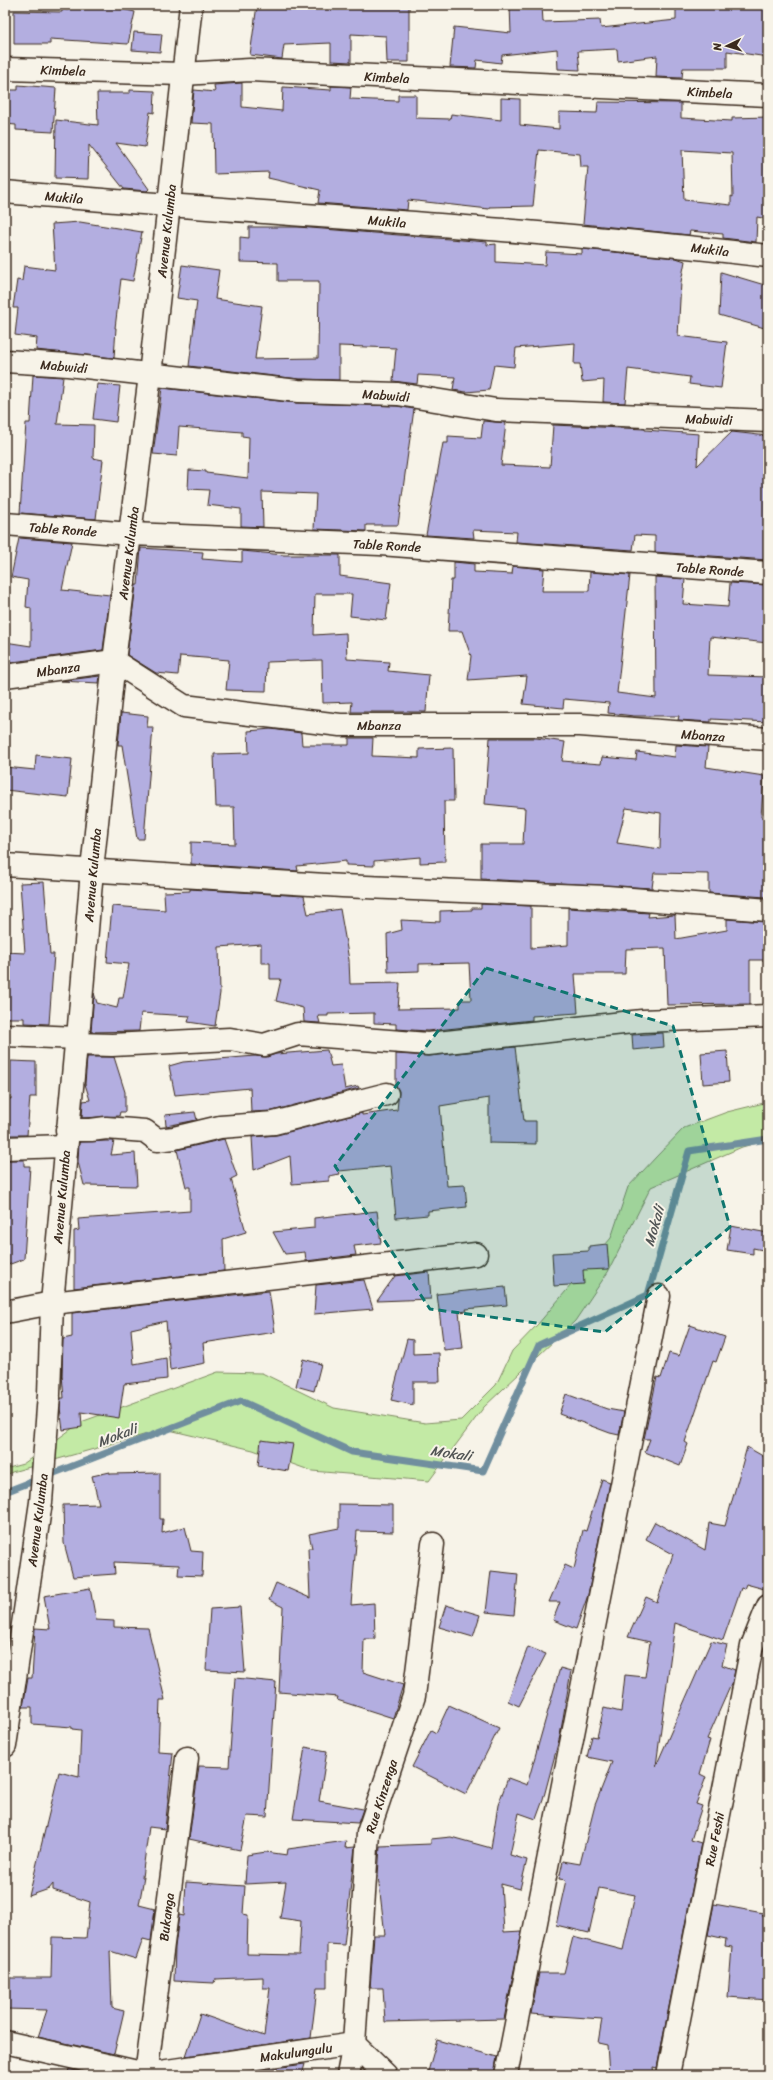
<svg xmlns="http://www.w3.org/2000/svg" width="773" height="2080" viewBox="0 0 773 2080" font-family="Sriracha,sans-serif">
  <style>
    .green { fill: #c3eaa5; stroke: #7f8a62 }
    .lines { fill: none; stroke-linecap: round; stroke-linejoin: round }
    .stream { stroke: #708e9e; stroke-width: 7 }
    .building { fill: #b3aee0; stroke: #3b2a1e; fill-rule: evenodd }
    .minor-casing { stroke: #3b2a1e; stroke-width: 25 }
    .minor { stroke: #f7f3e8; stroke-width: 22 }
    .marked { fill: #0f766e; fill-opacity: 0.2; stroke: #0f766e; stroke-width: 3; stroke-dasharray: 8 5; stroke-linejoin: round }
    .labels { text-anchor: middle; stroke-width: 4; stroke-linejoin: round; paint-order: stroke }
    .street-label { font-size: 13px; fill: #3b2a1e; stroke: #f7f3e8 }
    .water-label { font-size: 14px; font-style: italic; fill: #515454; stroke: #f7f3e8 }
  </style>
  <rect width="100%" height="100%" fill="#f7f3e8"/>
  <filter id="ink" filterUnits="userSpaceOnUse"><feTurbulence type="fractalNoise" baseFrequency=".025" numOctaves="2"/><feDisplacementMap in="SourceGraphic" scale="8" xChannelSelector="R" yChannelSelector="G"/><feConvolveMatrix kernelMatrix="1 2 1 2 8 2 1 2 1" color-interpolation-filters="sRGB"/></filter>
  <g filter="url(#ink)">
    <polygon class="green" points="768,1102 768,1140 742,1147 651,1187 608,1272 575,1321 484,1407 429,1481 312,1471 253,1450 165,1429 12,1472 5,1476 5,1469 23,1464 81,1422 218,1372 262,1373 334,1408 425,1423 461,1420 496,1385 512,1351 538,1324 611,1238 628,1187 656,1157 684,1128 727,1112"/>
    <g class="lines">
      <polyline class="stream" points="5,1492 241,1401 352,1452 483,1471 539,1345 648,1295 689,1151 768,1139"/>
    </g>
    <g class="building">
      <polygon points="68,5 105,5 135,12 128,44 50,39 50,44 14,44 14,11 62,12 62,9 68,10"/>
      <polygon points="257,5 409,5 409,62 387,62 386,36 351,34 351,62 331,61 331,43 284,45 282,59 250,55"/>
      <polygon points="510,5 542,5 543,22 600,20 601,28 676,20 676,5 766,5 768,57 727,51 727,68 683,68 682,78 656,77 657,56 618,61 617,49 578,51 580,70 558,69 557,49 502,55 501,63 477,60 476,68 450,67 454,27 511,33"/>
      <polygon points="134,32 162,34 160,52 132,50"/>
      <path d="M242,83V107L282,111L283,87L331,90V86L351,87L350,99L398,101V95H416V118L450,119L451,114L501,120V98L520,99V125L559,129V112L597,113L598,102L681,103V118L732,121V118L768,117V219L757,217L756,242L723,238V234L690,231L689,235L583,224L588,167H581L580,154L539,150L533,206L489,207V209L408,200L407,210L318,203L320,190L268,178L269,172L214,174L213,124L191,123L194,90L215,92L214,85ZM682,150L732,153L733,197L731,196V205L684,200Z"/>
      <polygon points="18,85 56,88 53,132 16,130 16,125 5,124 5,90 18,90"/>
      <polygon points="130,90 155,91 154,113 150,112 145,147 116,143 149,189 147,191 124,189 89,145 88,179 55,178 56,120 98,125 97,93 130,93"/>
      <polygon points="80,222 142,232 133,281 121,279 115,328 116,328 114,358 36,350 37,338 15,335 18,308 13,308 17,280 22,281 24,266 55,270 52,224"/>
      <polygon points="249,227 298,227 487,242 487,245 496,244 496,262 545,265 546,252 582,254 582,249 676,258 685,261 681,282 678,336 727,342 721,388 689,384 690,377 628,369 625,403 603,402 604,380 582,382 580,364 574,364 575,343 516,348 514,367 494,365 489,390 466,392 453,390 455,377 418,375 417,384 393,381 396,348 339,346 339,380 299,379 189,366 197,301 177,298 182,265 219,270 215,299 262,306 255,359 318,358 319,281 278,281 278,263 240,262 240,237 249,238"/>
      <polygon points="721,272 768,286 768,329 719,315"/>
      <polygon points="33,375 63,377 57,424 94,425 93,458 103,460 96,519 20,513 26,423 30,423"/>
      <polygon points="97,384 120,386 116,422 93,419"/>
      <polygon points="162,388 297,403 397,406 414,409 398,525 366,525 366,531 314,529 316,494 262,492 263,527 241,526 241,509 207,505 209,490 188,489 189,470 206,471 206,473 248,478 249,437 242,436 242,432 179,427 177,456 153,454"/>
      <polygon points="483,421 506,423 501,465 550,467 553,425 645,429 645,430 699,434 697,466 732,432 768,436 768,560 655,552 655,536 635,535 633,550 516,542 517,532 473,530 474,538 426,535 443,443 448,443 448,436 481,438"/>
      <polygon points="19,538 72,542 62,590 110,595 103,650 5,663 5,642 31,646 31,608 26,607 28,580 11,577"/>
      <polygon points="141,548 203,552 202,559 242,562 242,551 284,555 340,555 340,576 391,583 386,620 350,616 352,594 315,594 314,635 346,633 347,659 389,662 388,671 429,675 426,712 351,712 352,702 323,703 322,660 267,662 266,691 226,690 229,660 180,656 178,675 156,673 127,655 136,585 138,585"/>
      <polygon points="454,562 474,564 474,572 512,574 513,566 544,569 542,591 589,591 590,572 630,575 617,693 656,698 655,577 685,579 683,604 728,607 730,583 768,585 768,643 710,637 708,675 768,677 768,722 711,719 711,722 678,720 679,716 634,716 608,713 609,703 564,699 563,708 523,704 527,676 468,680 471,656 462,631 448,631 451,580 454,580"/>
      <polygon points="100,676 99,683 60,681"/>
      <polygon points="121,713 148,716 147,727 153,727 144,839 137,839 122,745 118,745"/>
      <polygon points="271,729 301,733 302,745 349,745 349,738 373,738 372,756 419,758 419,749 453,748 454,801 444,801 445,862 420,863 420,857 374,861 374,866 346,865 346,861 297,866 298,871 191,864 191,842 235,844 234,807 216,807 214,754 249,753 248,731"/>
      <path d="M490,738H536L565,742L562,761L601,764L602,757L636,760L637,752L675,757L676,745L708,747L706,767L764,776L761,817L768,818V889L766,897L709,893V874L654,873L652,888L481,879V844H523L525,808L485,804ZM626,808L661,813L660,849L617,843Z"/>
      <polygon points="36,755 72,759 68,797 5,790 5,767 35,770"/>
      <polygon points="44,882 50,954 54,954 49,1024 24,1023 24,1018 5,1018 5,952 25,953 20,883"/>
      <polygon points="190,889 304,896 308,914 340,909 349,960 350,984 400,983 398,1009 460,1008 460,1000 471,1000 469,963 419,964 419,971 388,972 387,934 402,930 401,920 440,922 440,911 472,910 472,908 481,908 481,904 531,906 531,948 568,945 568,908 649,913 648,917 675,915 676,939 727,930 727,919 765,922 765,925 768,925 768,960 750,960 750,1004 667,1005 665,948 626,949 625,974 575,974 578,1013 532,1016 532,1020 428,1031 396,1029 396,1024 374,1023 374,1013 328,1014 328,1016 318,1016 320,1023 304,1022 303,1008 276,1001 281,979 270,979 270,963 261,963 261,944 219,947 220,993 215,1026 188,1022 190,1016 141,1013 139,1031 91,1032 94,993 97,1003 117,1008 119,998 123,998 129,964 107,962 112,906 165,910 164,892 190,891"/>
      <polygon points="663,1033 664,1047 633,1050 632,1035"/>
      <polygon points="515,1047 524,1121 536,1121 536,1144 489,1143 489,1098 440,1106 447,1186 465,1185 467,1207 428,1211 428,1215 396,1218 391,1166 339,1171 340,1174 329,1176 329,1181 292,1184 290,1156 254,1170 252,1137 277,1135 362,1113 362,1115 397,1110 399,1091 396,1086 396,1054 429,1056"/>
      <polygon points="327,1050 331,1066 341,1065 345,1089 358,1086 359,1088 272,1111 251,1112 250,1088 175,1095 169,1066 183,1062 255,1056 267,1057 276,1054"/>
      <polygon points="727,1051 729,1082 703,1084 701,1053"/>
      <polygon points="87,1057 114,1057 125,1092 125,1112 120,1112 119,1116 82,1118 83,1101 90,1100 85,1084"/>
      <polygon points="11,1061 36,1062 36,1097 30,1097 27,1135 5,1135 6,1098 11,1099"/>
      <polygon points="195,1112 197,1120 166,1126 165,1115"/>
      <polygon points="224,1139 237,1176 231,1179 246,1232 223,1239 224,1271 74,1288 74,1231 79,1230 78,1219 190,1211 190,1187 186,1187 177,1150"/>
      <polygon points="106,1141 114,1141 111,1155 135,1153 137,1186 84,1185 78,1162 79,1142"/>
      <polygon points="5,1160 24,1160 24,1166 30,1166 24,1259 5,1266"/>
      <polygon points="377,1211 381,1243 354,1246 356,1255 306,1261 305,1252 285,1254 273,1232 314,1228 314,1218"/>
      <polygon points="731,1226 768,1233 768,1251 753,1248 753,1254 727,1250"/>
      <polygon points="607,1244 609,1269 583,1270 584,1284 554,1286 552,1253 589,1251 589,1246"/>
      <polygon points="429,1272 431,1299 377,1301 395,1276"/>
      <polygon points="364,1280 373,1309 314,1314 316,1285"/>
      <polygon points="505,1287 507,1305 466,1309 467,1311 459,1312 463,1348 444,1350 437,1294"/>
      <polygon points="269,1291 275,1332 203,1343 205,1363 170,1370 166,1321 131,1329 134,1364 166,1358 167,1379 124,1384 119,1418 81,1412 82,1427 63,1430 60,1408 61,1398 64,1398 62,1375 63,1339 72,1337 72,1313"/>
      <polygon points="690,1325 725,1337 716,1362 713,1361 685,1442 688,1444 680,1466 645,1452 650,1439 644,1439 657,1377 661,1378 669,1353 679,1356"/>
      <polygon points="407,1339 413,1340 413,1354 439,1353 440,1382 413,1382 413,1405 391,1400"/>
      <polygon points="303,1359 321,1364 314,1391 296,1386"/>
      <polygon points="566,1394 607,1409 624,1412 619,1435 610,1433 559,1414"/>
      <polygon points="261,1440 293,1444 288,1471 258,1466"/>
      <polygon points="747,1447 768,1459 768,1590 746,1584 744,1589 741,1588 723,1640 675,1623 656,1766 711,1641 727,1645 722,1665 735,1670 733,1680 707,1739 710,1740 700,1774 706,1777 696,1804 702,1806 691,1840 701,1843 657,2068 653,2067 654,2075 609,2075 607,2045 598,2043 602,2019 531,2014 539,1973 564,1973 573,1937 623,1950 635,1895 599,1888 589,1933 556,1925 566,1880 559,1879 563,1861 580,1864 595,1805 612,1762 587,1757 592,1736 597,1737 604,1708 621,1712 625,1675 645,1677 650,1642 628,1637 646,1597 657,1602 673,1554 646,1539 655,1522 705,1550 709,1523 725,1526"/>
      <polygon points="110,1472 110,1474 160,1473 160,1519 163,1519 162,1533 185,1527 191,1551 203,1552 202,1576 178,1575 179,1565 114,1562 115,1574 73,1577 64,1543 63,1505 99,1504 92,1476"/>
      <polygon points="602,1479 610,1482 588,1595 576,1629 553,1620 560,1602 549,1602 565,1565 574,1569 583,1530 586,1531"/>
      <polygon points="339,1504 393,1505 393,1532 357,1531 351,1605 374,1603 375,1639 364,1639 363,1672 403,1685 393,1718 337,1700 338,1697 279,1692 283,1607 269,1600 276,1583 310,1598 308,1548 312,1548 309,1534 339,1528"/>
      <polygon points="491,1571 518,1574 514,1615 486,1612"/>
      <polygon points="90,1588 96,1620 114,1621 114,1627 148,1628 165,1700 160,1700 158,1752 173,1753 165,1829 149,1827 142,1877 144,1877 139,1905 155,1909 151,1941 143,1939 136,1959 110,1951 112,2008 124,2011 114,2054 38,2037 47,2010 5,2009 5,1978 51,1978 52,1937 86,1938 90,1902 53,1890 53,1884 49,1889 29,1896 59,1772 79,1777 81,1730 72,1729 72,1727 32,1724 32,1707 23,1707 28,1678 32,1678 35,1628 50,1629 44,1596"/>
      <polygon points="446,1605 480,1615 473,1637 439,1627"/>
      <polygon points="240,1607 245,1672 206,1670 210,1609"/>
      <polygon points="528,1647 546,1654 519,1706 508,1701"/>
      <polygon points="560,1668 571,1671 560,1736 543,1800 536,1819 519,1813 510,1855 527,1860 520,1889 501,1884 504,1932 522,1931 504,2019 385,2022 383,1988 370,1988 374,1935 385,1935 378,1876 380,1846 431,1844 431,1839 451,1837 491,1848 498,1805 508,1778 527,1785"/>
      <polygon points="235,1678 276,1682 267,1817 247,1816 240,1850 189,1839 199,1766 229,1767"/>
      <polygon points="449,1705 499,1728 466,1794 412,1767 431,1730 436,1733"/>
      <polygon points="305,1747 327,1751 319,1801 363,1809 358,1823 293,1819"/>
      <polygon points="346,1841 345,1848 355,1847 344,1945 327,1944 327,1988 317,1988 311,2038 186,2056 200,2014 264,2036 270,1988 263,1988 263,1977 215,1979 214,1983 174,1981 175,1947 179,1915 184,1916 186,1882 245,1886 243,1914 248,1915 247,1954 299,1955 301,1921 280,1918 286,1882 245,1884 247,1855 266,1852 287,1855 288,1849"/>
      <polygon points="714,1904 763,1913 762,1916 768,1916 768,2000 728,1997 732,1947 725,1946 726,1939 708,1935"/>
      <polygon points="437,2040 497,2057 494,2075 427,2075"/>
      <polygon points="305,2064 302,2075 237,2073"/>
      <polygon points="69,2069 89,2074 67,2075"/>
    </g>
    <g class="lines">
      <defs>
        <g id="minor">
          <polyline points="5,69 183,74 250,70 768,95"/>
          <path d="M5,192C259,214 514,226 768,256"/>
          <polyline points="5,361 68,365 298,391 398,394 496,410 768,421"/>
          <polyline points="5,524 131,534 380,544 768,573"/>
          <polyline points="5,676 114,661 184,706 340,725 580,725 768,739"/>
          <polyline points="5,865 342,886 607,897 768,910"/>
          <polyline points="5,1035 78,1038"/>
          <polyline points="76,1044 112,1045 230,1039 264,1045 298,1034 428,1044 642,1021 768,1016"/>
          <polyline points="67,1130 91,1130 106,1128 145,1131 157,1140 174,1138 220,1127 274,1123 387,1094"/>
          <polyline points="5,1148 65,1146"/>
          <polyline points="5,1312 52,1303 476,1254"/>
          <polyline points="5,1746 41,1502 49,1394 52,1303 76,1044 78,1038 92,870 114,661 150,375 191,5"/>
          <polyline points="5,2042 146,2074 354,2044 386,2075"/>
          <polyline points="146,2075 187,1758"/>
          <polyline points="348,2075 354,2044 368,1833 414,1696 433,1544"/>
          <polyline points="506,2075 659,1296"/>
          <polyline points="668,2075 752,1646 768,1606"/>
        </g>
      </defs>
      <use href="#minor" class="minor-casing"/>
      <use href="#minor" class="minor"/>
    </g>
  </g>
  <path class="marked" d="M486,968L673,1026L730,1227L605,1332L430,1309L335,1166Z"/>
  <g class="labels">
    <g class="street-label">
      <text transform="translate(63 70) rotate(2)" y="5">Kimbela</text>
      <text transform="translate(387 77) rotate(3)" y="5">Kimbela</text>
      <text transform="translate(710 92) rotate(3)" y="5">Kimbela</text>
      <text transform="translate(64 197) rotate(5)" y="5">Mukila</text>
      <text transform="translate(387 221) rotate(5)" y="5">Mukila</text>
      <text transform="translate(166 231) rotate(-84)" y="5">Avenue Kulumba</text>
      <text transform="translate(710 249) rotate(7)" y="5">Mukila</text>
      <text transform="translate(64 366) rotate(5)" y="5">Mabwidi</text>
      <text transform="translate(386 395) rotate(4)" y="5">Mabwidi</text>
      <text transform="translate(709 419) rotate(2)" y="5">Mabwidi</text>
      <text transform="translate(63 529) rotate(4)" y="5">Table Ronde</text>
      <text transform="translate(387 545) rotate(3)" y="5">Table Ronde</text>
      <text transform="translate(128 553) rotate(-83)" y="5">Avenue Kulumba</text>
      <text transform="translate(710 569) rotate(4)" y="5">Table Ronde</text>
      <text transform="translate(58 669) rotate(-8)" y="5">Mbanza</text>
      <text x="379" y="730">Mbanza</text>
      <text transform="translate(703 735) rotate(4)" y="5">Mbanza</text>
      <text transform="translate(92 875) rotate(-85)" y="5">Avenue Kulumba</text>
      <text transform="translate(61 1197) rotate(-85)" y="5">Avenue Kulumba</text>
      <text transform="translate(37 1520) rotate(-83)" y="5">Avenue Kulumba</text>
      <text transform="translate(381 1796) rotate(-72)" y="5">Rue Kinzenga</text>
      <text transform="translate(714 1839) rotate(-79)" y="5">Rue Feshi</text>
      <text transform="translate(166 1917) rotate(-83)" y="5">Bukanga</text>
      <text transform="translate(296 2052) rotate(-8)" y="5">Makulungulu</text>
    </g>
    <g class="water-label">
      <text transform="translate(654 1226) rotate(-74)" y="5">Mokali</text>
      <text transform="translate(117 1435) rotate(-21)" y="5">Mokali</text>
      <text transform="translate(451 1453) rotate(8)" y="5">Mokali</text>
    </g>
  </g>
  <rect width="773" height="2080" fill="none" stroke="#f7f3e8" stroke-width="20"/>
  <rect x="10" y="10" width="753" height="2060" fill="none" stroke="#3b2a1e" stroke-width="1.5" filter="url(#ink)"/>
  <g transform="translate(727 46) rotate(265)" stroke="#f7f3e8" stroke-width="3" paint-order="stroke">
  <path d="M0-3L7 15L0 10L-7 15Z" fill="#3b2a1e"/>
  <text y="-6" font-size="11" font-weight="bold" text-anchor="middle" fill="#3b2a1e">N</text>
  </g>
</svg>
